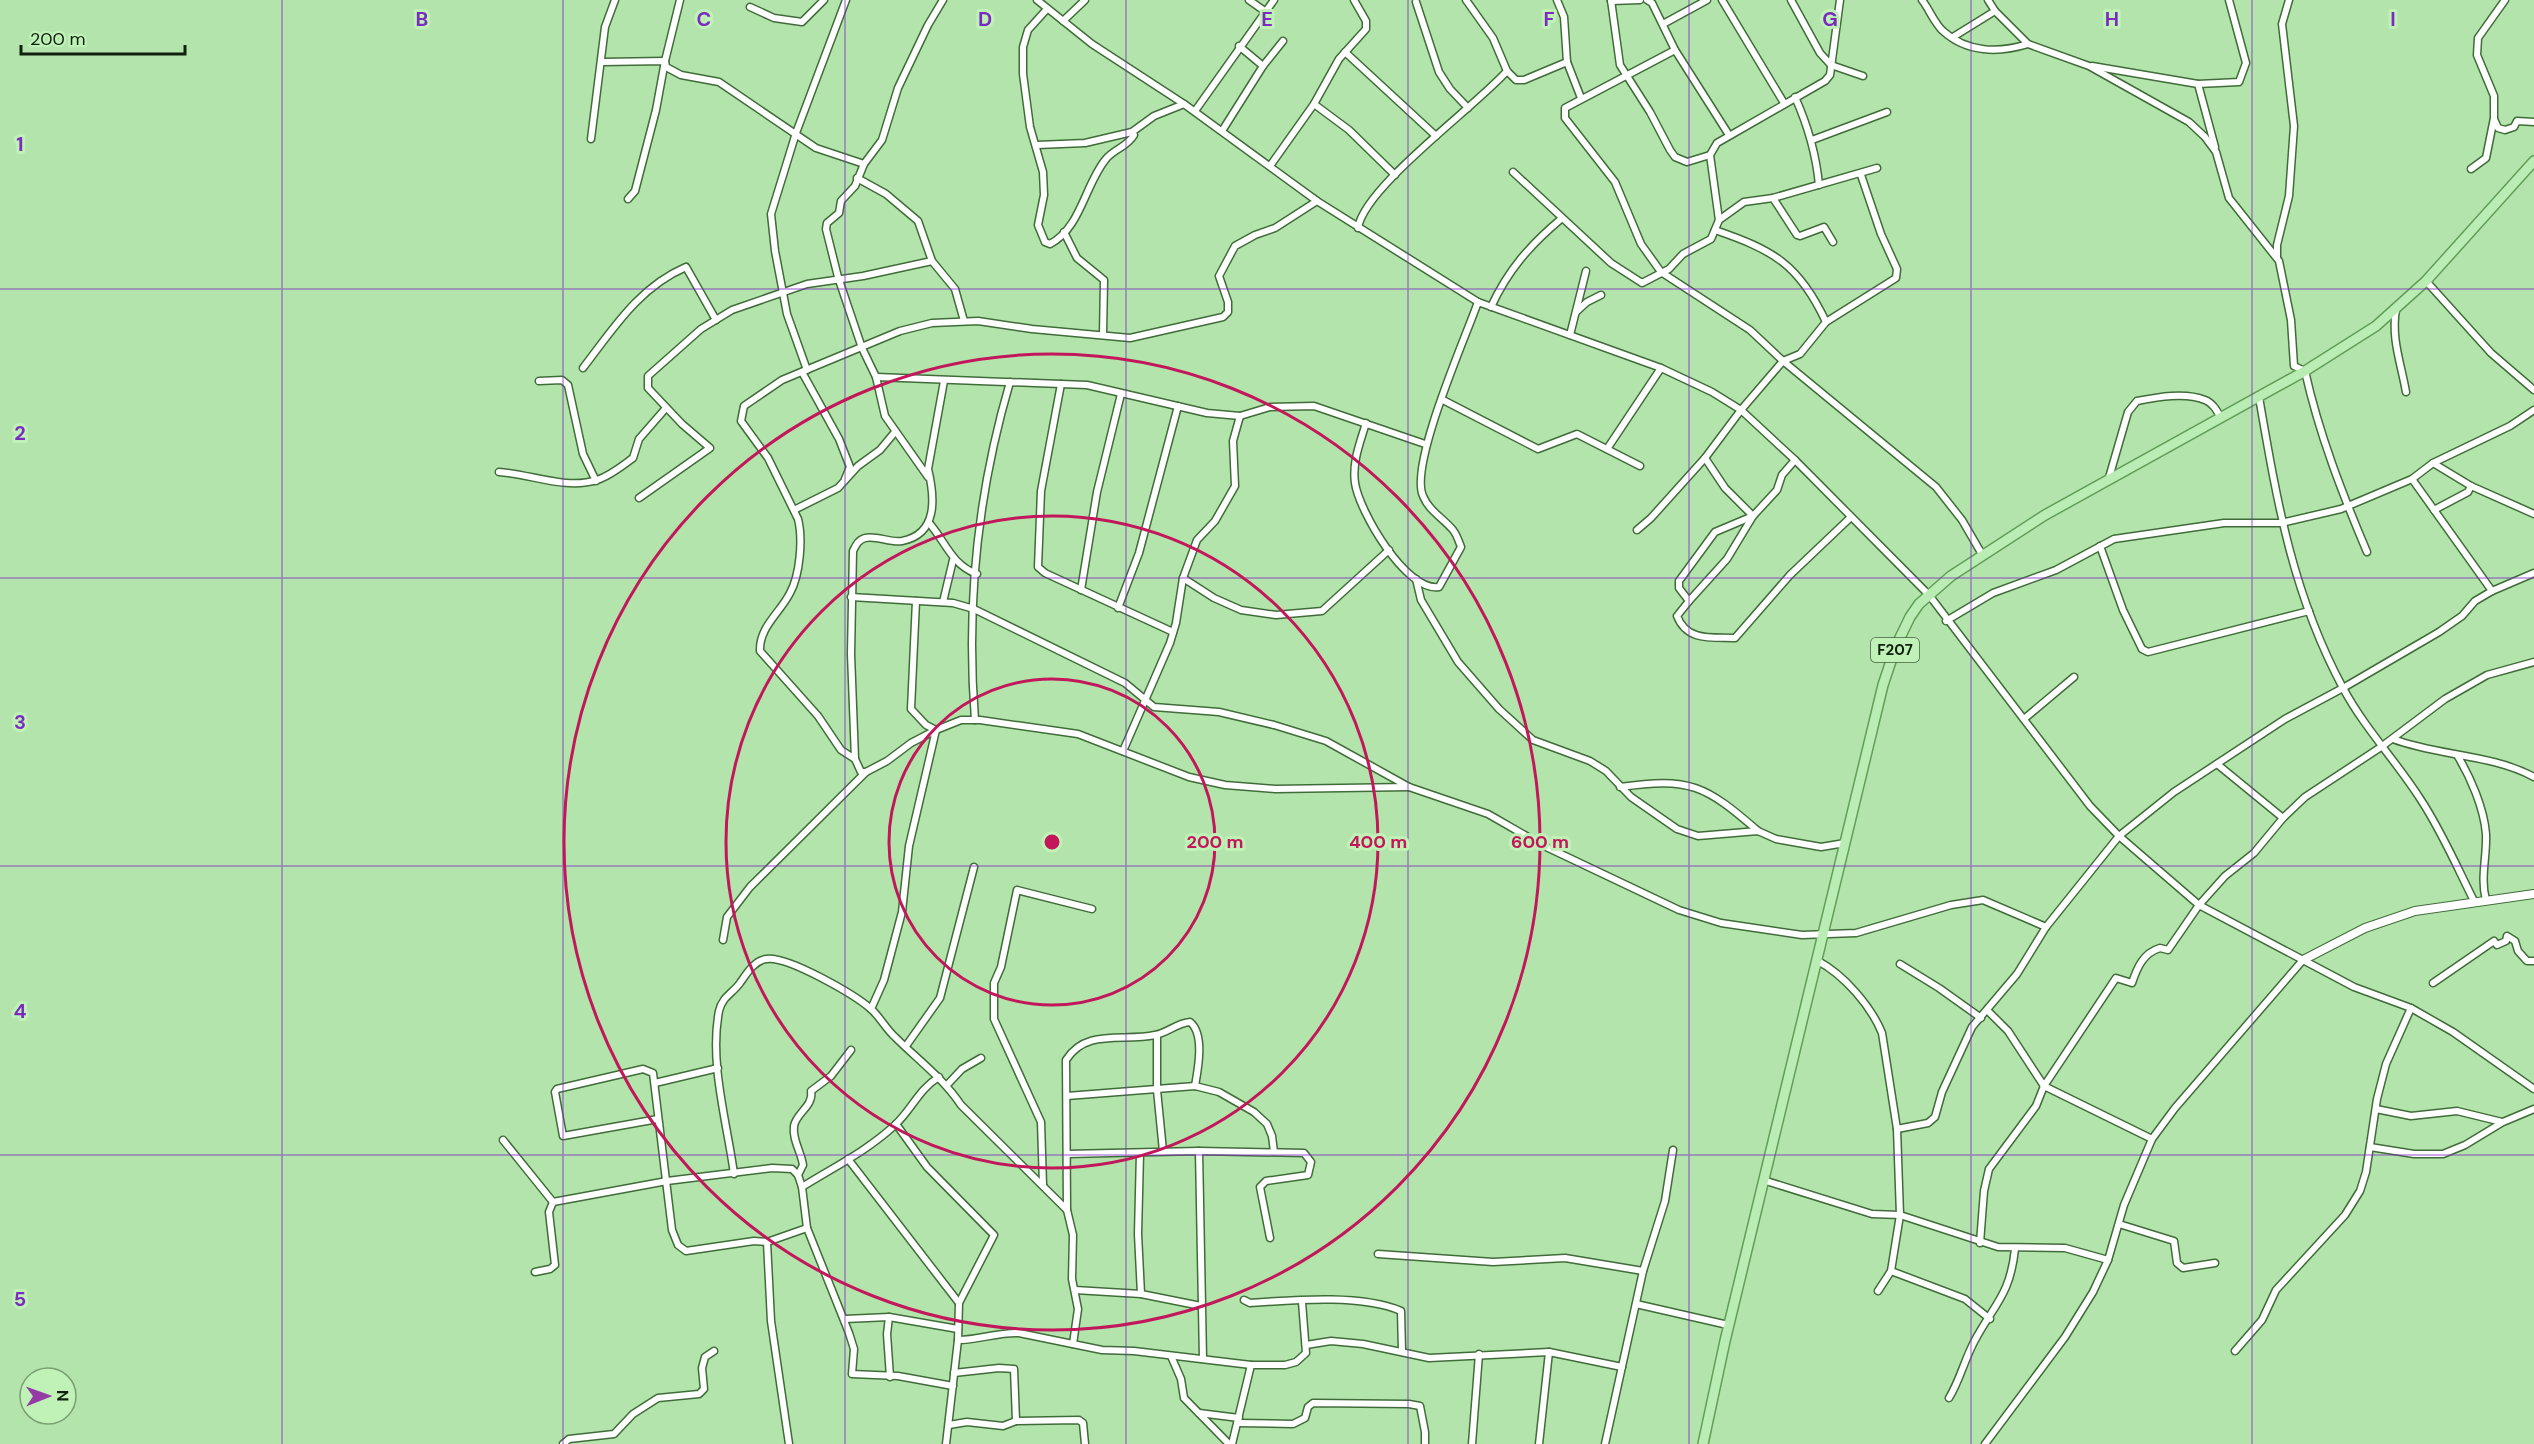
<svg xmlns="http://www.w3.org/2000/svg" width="2534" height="1444" viewBox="0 0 2534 1444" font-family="'DM Sans',sans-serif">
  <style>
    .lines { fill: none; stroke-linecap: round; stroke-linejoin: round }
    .minor-casing { stroke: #406c39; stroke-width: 9 }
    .tertiary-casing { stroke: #406c39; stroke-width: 10 }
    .primary-casing { stroke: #619e58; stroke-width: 12 }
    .minor { stroke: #fff; stroke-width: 6 }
    .tertiary { stroke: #fff; stroke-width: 8 }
    .primary { stroke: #baedb3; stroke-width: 9 }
    .grid { fill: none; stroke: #7b2cbf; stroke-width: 1.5; stroke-opacity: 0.55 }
    .ring { fill: none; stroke: #c2185b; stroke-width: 3 }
    .labels { text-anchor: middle; stroke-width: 6; stroke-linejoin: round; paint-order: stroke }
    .shield { fill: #c0f2b8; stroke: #456040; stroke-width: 1.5 }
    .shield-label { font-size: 15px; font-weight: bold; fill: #10220d }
    .grid-label { font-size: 20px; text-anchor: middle; font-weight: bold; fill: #7b2cbf; stroke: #c0f2b8; stroke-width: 6; stroke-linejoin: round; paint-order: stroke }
    .centre { fill: #c2185b; stroke: #c0f2b8; stroke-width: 3 }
    .ring-label { font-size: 18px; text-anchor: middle; font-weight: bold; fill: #c2185b; stroke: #c0f2b8; stroke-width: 6; stroke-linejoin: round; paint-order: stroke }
  </style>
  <rect width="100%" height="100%" fill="#b3e4ac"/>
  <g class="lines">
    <defs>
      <g id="minor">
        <polyline points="1037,0 1092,44 1184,104 1317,201 1478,302 1661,368 1712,392 1741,410 1795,460 1929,595 2090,806 2119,836 2199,905 2303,960"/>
        <polyline points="1249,0 1266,12"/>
        <polyline points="1466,0 1493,38 1507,71 1516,80 1524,80 1567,62"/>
        <polyline points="1557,0 1564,17 1567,62 1581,98"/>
        <polyline points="1611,0 1620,65 1650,112 1670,150 1675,157 1687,162 1710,155"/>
        <polyline points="1647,0 1652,3 1675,50 1729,135"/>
        <polyline points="1722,0 1784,103"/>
        <polyline points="1791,0 1820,53 1831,65 1863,76"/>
        <path d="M1922,0C1929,9 1935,24 1943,31C1967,53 1999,53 2028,44"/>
        <polyline points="1611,1 1640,0"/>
        <polyline points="1416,2 1439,72 1450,89 1468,108"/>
        <polyline points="750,7 774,18 802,22 824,0"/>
        <path d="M1047,9L1028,30L1023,47V74L1030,127L1043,172L1044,195L1038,225L1045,242L1050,244C1081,228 1085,184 1106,159C1114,149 1127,147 1134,135L1132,132"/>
        <path d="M1995,11L2028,44L2089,66L2189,122L2205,137L2216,152L2229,198L2279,261L2291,320L2294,366L2305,371C2319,434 2342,493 2367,552"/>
        <polyline points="1063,21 1085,0"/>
        <polyline points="1663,24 1707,0"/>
        <polyline points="1953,37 1995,11 1988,0"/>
        <polyline points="1239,46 1263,66"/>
        <polyline points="1675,50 1565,108 1565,118 1615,182 1641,244 1661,272 1750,330 1783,361 1936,487 1962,520 1983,556"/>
        <polyline points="1345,52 1436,136"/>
        <polyline points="602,62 665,61 666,67 681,75 719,82 816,148 864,164"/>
        <polyline points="2092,66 2198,84 2239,82 2246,63 2229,0"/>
        <polyline points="2198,84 2215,147"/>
        <path d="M1795,97C1808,126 1816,153 1819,185"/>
        <polyline points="1314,104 1349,130 1395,175"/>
        <polyline points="1195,111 1274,0"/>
        <polyline points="2494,119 2498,128 2505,130 2514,127 2517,121 2534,122"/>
        <polyline points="1222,131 1263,66 1283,41"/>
        <polyline points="591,139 605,27 615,0"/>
        <polyline points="1812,140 1887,112"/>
        <polyline points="1037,145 1085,143 1132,132 1154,116 1184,104"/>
        <polyline points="1270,166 1314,104 1339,59 1366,29 1366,21 1354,0"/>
        <polyline points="2471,169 2486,158 2494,118 2494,96 2477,55 2478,38 2505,0"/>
        <polyline points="1513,172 1611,263 1642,283 1669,269 1683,254 1711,239 1719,220 1710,155 1717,143 1825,81 1830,75 1840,0"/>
        <polyline points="857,178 886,194 918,221 932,261"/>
        <polyline points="1773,198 1797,235 1800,236 1824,227 1833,242"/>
        <polyline points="628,199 635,191 656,110 665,61 680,0"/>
        <polyline points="1719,220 1744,202 1773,198 1877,168"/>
        <path d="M1358,228C1364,187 1475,107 1507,71"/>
        <path d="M1715,230C1773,250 1799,264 1826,322"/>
        <polyline points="1064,232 1077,258 1104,280 1103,335"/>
        <polyline points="2277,257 2277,245 2289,196 2294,126 2282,24 2289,0"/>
        <polyline points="2426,281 2491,353 2534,390"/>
        <path d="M1491,307C1508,270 1530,245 1561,219"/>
        <path d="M2396,309C2391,339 2401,363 2406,392"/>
        <polyline points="1576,312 1587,302 1601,295"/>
        <polyline points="1570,335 1586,271"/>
        <path d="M583,368C613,329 639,287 686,267L716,320"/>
        <polyline points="807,370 787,314 775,251 771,214 796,133 846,0"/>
        <polyline points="802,372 839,439 850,467 845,479"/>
        <polyline points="876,377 1087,385 1207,413 1240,416 1270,407 1314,406 1425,444"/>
        <polyline points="539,381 562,380 568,385 583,454 596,481"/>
        <path d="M944,381L928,469C935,498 938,534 902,541C890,543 876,535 865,538C858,540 856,545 853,551L851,654L855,759L861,772H866L887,761L911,743L936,730L961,720H980L1078,734L1189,777L1225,785L1275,789L1409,787"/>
        <polyline points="1061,384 1041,491 1038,567 1045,573 1173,632"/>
        <path d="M2259,397C2277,501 2292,593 2343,688C2365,729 2397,762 2421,800C2442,832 2457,867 2474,901"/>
        <polyline points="1443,400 1538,449 1577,434 1640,466"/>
        <path d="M1366,423C1360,443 1352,462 1355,483C1359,511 1406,592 1439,587L1461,547C1459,542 1457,535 1453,530C1443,518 1429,511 1423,496C1409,465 1465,339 1478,302"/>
        <polyline points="1607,449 1661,368"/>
        <path d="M1795,460L1782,475L1777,490L1753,516L1715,532L1679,581V588L1689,601L1677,616C1687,642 1712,637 1735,638L1790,575L1851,517"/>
        <polyline points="2433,463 2471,486 2534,514"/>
        <path d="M499,472C531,474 566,490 597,480C610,476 622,466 633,458L639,439L666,408"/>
        <polyline points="928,477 885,416 876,377 862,348 838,277 826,229 827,223 839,213 841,201 855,186 864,164 882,140 898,88 928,25 943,0"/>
        <polyline points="2412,479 2492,591"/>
        <path d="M2108,481L2128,412L2137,401C2158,397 2185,392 2205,400C2213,403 2217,411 2221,418"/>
        <polyline points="639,498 710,448 682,424 648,388 648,376 701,329 732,310 807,284 863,276 932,261 955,289 964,321"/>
        <polyline points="794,510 838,488 858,466 880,450 895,432"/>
        <polyline points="2434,510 2468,492 2471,486"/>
        <path d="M930,524C946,543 952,565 977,574"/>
        <polyline points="1637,530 1651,518 1705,458 1741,410 1783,361 1800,354 1826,322 1896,278 1897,269 1881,234 1861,175"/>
        <polyline points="2100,546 2123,610 2142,649 2148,652 2309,611"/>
        <polyline points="1183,578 1214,598 1241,610 1276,615 1322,611 1389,550"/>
        <polyline points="1416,579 1421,600 1458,662 1499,709 1533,740 1590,761 1606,771 1631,797 1677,829 1698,836 1758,831 1776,839 1821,847 1845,843"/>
        <polyline points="1081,590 1097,492 1121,394"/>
        <polyline points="851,597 953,603 974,609 1125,683 1154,707 1219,712 1274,725 1326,741 1409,787 1488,814 1542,845 1679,910 1721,923 1802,935 1856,933 1951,905 1983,900 2046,927"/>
        <polyline points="1689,601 1727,559 1753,516 1725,488 1705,458"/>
        <polyline points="943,602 953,560"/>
        <polyline points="1118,608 1139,553 1178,406"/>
        <polyline points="1946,621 1993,593 2056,570 2114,539 2224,523 2281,523 2341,509 2412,479 2433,463 2510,426 2534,410"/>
        <polyline points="2024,719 2074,677"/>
        <path d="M975,720C966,607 978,491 1010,382"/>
        <path d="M2393,739C2438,756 2491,754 2534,777"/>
        <polyline points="1123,751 1170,643 1176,623 1183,578 1197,540 1215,521 1235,486 1233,441 1240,416"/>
        <path d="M2457,755C2470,776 2484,808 2486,834C2487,857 2480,878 2486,900"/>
        <path d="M855,759L841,750L818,716L760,651C759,627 780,613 790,593C800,575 803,539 798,519L768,458L741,421L744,406L782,380L900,331L932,323L978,321L1032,329L1130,338L1223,317L1228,312V302L1219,276L1235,246L1255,235L1275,228L1317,201"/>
        <polyline points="2217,764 2283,818"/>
        <path d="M1620,787C1690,777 1705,785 1758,831"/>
        <polyline points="723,940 727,917 750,887 866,772"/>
        <path d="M1818,961C1844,975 1871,1006 1882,1033L1897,1129L1900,1215L1891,1271L1878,1291"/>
        <polyline points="1900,964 1939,988 1981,1018"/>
        <polyline points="2433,983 2494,941 2497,945 2506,941 2507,936 2515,941 2518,951 2527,961 2534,961"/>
        <polyline points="871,1009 884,980 902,912 909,846 936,730 926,725 911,709 916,601"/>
        <polyline points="1988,1011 2008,1031 2044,1086 2152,1139"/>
        <polyline points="1157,1035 1157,1090 1163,1151"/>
        <polyline points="906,1046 940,998 974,867"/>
        <polyline points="655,1083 718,1068"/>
        <polyline points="947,1085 962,1069 981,1058"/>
        <polyline points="1067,1096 1195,1086 1219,1092 1254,1112 1267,1124 1272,1136 1274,1152"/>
        <polyline points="2376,1109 2411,1116 2457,1111 2502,1122"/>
        <polyline points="658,1119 563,1136 555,1092 557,1089 643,1069 653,1073 672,1230 678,1245 686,1251 754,1241 767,1242 807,1228"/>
        <polyline points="896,1124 927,1167 994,1235 959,1303 958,1340 946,1444"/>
        <polyline points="1897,1129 1928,1123 1935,1117 1942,1092 1972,1027 2017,974 2046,927 2119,836 2174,792 2285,719 2343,688 2439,632 2462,616 2475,601 2492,591 2534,573"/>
        <polyline points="503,1140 553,1202"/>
        <polyline points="2370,1147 2414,1154 2443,1154 2465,1145 2503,1122 2534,1109"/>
        <polyline points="1199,1151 1203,1359"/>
        <polyline points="1140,1153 1138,1234 1141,1294"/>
        <polyline points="1067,1154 1199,1151 1304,1153 1311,1162 1308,1175 1266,1181 1260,1187 1270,1238"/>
        <polyline points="848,1159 959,1303"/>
        <path d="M734,1174C727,1122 709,1063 719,1011C722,997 733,993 740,983C747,973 754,961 766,959C787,955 855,995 871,1009C880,1017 886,1029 895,1037C918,1060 943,1078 961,1105L1067,1210"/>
        <path d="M798,1175L803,1165C801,1152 792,1139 794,1126C796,1113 814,1106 811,1091L831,1076L851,1050"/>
        <polyline points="1763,1180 1872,1214 1900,1215 1998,1247 2065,1248 2108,1260"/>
        <polyline points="1043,1185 1041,1122 994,1019 994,983 1001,967 1017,890 1092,909"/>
        <path d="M802,1187C834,1167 867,1151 895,1125C912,1109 919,1089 939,1077"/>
        <polyline points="553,1202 667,1181 772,1168 792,1169 798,1175 802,1187 807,1228 849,1333 854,1349 852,1374 898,1376 953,1386"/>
        <polyline points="2119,1224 2174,1241 2177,1263 2183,1268 2215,1263"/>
        <polyline points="767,1242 771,1321 789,1444"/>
        <path d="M1980,1243L1984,1191L1989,1169L2036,1106L2044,1086L2116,978L2132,983C2137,968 2143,953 2160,948L2168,950L2199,905L2225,876L2254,853L2283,818L2305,797L2381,747L2445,699L2487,675L2534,662"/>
        <polyline points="1378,1254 1493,1262 1565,1258 1643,1271"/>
        <polyline points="1891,1271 1965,1299 1990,1319"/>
        <polyline points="535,1272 550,1269 555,1265 549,1212 553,1202"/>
        <polyline points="1075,1290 1141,1294 1201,1306"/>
        <path d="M1244,1300L1250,1303C1293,1300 1362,1294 1401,1311L1402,1351"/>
        <polyline points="1636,1304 1728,1325"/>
        <polyline points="889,1317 887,1334 890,1377"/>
        <polyline points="845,1319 889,1317 958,1329"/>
        <path d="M958,1340C979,1340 998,1332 1019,1333L1102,1350L1134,1351L1251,1365H1285L1296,1362L1306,1353L1302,1302"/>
        <path d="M1073,1344L1078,1309L1072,1279L1073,1235L1067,1210L1066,1060C1086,1028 1123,1042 1155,1035C1167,1033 1177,1023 1190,1022C1205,1034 1198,1069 1195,1086"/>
        <polyline points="1306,1345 1331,1341 1363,1344 1429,1358 1549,1352 1622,1367"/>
        <polyline points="2235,1351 2262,1320 2276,1290 2345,1215 2360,1191 2366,1172 2377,1099 2386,1064 2411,1008"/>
        <polyline points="1171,1356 1181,1379 1184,1398 1229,1444"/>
        <polyline points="954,1373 999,1368 1014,1369 1016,1421"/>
        <path d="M1949,1398C1960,1380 1964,1361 1974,1342C1994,1304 2010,1296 2015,1249"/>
        <polyline points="1199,1413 1239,1418"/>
        <polyline points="1238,1423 1293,1424 1305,1418 1308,1407 1313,1403 1409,1404 1420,1406 1425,1432 1425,1444"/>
        <polyline points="949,1425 967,1422 1003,1426 1016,1421 1079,1420 1083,1423 1085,1444"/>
        <polyline points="563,1444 569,1439 614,1434 633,1414 658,1398 699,1394 704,1389 702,1368 705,1357 714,1351"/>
        <polyline points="1232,1444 1251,1365"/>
        <polyline points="1472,1444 1479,1354"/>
        <polyline points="1539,1444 1549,1352"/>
        <polyline points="1605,1444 1643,1271 1665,1201 1673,1150"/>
        <polyline points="1985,1444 2065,1337 2093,1292 2108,1260 2124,1205 2152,1139 2175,1108 2303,960 2354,987 2411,1008 2453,1032 2534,1089"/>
      </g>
      <polyline id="tertiary" points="2303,960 2365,928 2415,911 2534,894"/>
      <polyline id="primary" points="1703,1444 1725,1341 1883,685 1896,646 1910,617 1919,604 1951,576 2045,515 2305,371 2376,326 2426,281 2534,161"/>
    </defs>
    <use href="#minor" class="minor-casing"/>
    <use href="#tertiary" class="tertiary-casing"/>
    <use href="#primary" class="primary-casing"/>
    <use href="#minor" class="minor"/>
    <use href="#tertiary" class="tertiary"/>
    <use href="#primary" class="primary"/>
  </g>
  <path class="grid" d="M282,0V1444M563,0V1444M845,0V1444M1126,0V1444M1408,0V1444M1689,0V1444M1971,0V1444M2252,0V1444M0,289H2534M0,578H2534M0,866H2534M0,1155H2534"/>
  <g class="ring">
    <circle cx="1052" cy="842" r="163"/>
    <circle cx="1052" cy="842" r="326"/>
    <circle cx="1052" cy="842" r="488"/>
  </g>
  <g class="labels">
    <rect class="shield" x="1871" y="638" width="48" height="24" rx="4.5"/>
    <g class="shield-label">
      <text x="1895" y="655">F207</text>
    </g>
  </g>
  <g class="grid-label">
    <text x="422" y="26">B</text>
    <text x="704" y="26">C</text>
    <text x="985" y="26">D</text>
    <text x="1267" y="26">E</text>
    <text x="1549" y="26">F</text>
    <text x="1830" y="26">G</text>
    <text x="2112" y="26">H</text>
    <text x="2393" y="26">I</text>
    <text x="20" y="151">1</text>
    <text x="20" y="440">2</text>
    <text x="20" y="729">3</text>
    <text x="20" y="1018">4</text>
    <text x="20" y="1306">5</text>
  </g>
  <circle cx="1052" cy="842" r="9" class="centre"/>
  <g class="ring-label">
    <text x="1215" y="848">200 m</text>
    <text x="1378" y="848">400 m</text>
    <text x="1540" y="848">600 m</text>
  </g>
  <g transform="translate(48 1396) rotate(89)"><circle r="28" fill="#c0f2b8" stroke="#7a9f74" stroke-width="1.5"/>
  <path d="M0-4.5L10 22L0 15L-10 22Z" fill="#963ba6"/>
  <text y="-9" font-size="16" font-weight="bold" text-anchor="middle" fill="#10220d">N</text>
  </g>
  <path d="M21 45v9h164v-9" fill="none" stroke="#10220d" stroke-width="3"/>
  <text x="30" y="45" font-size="18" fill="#10220d" stroke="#c0f2b8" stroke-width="4.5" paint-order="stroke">200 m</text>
</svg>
